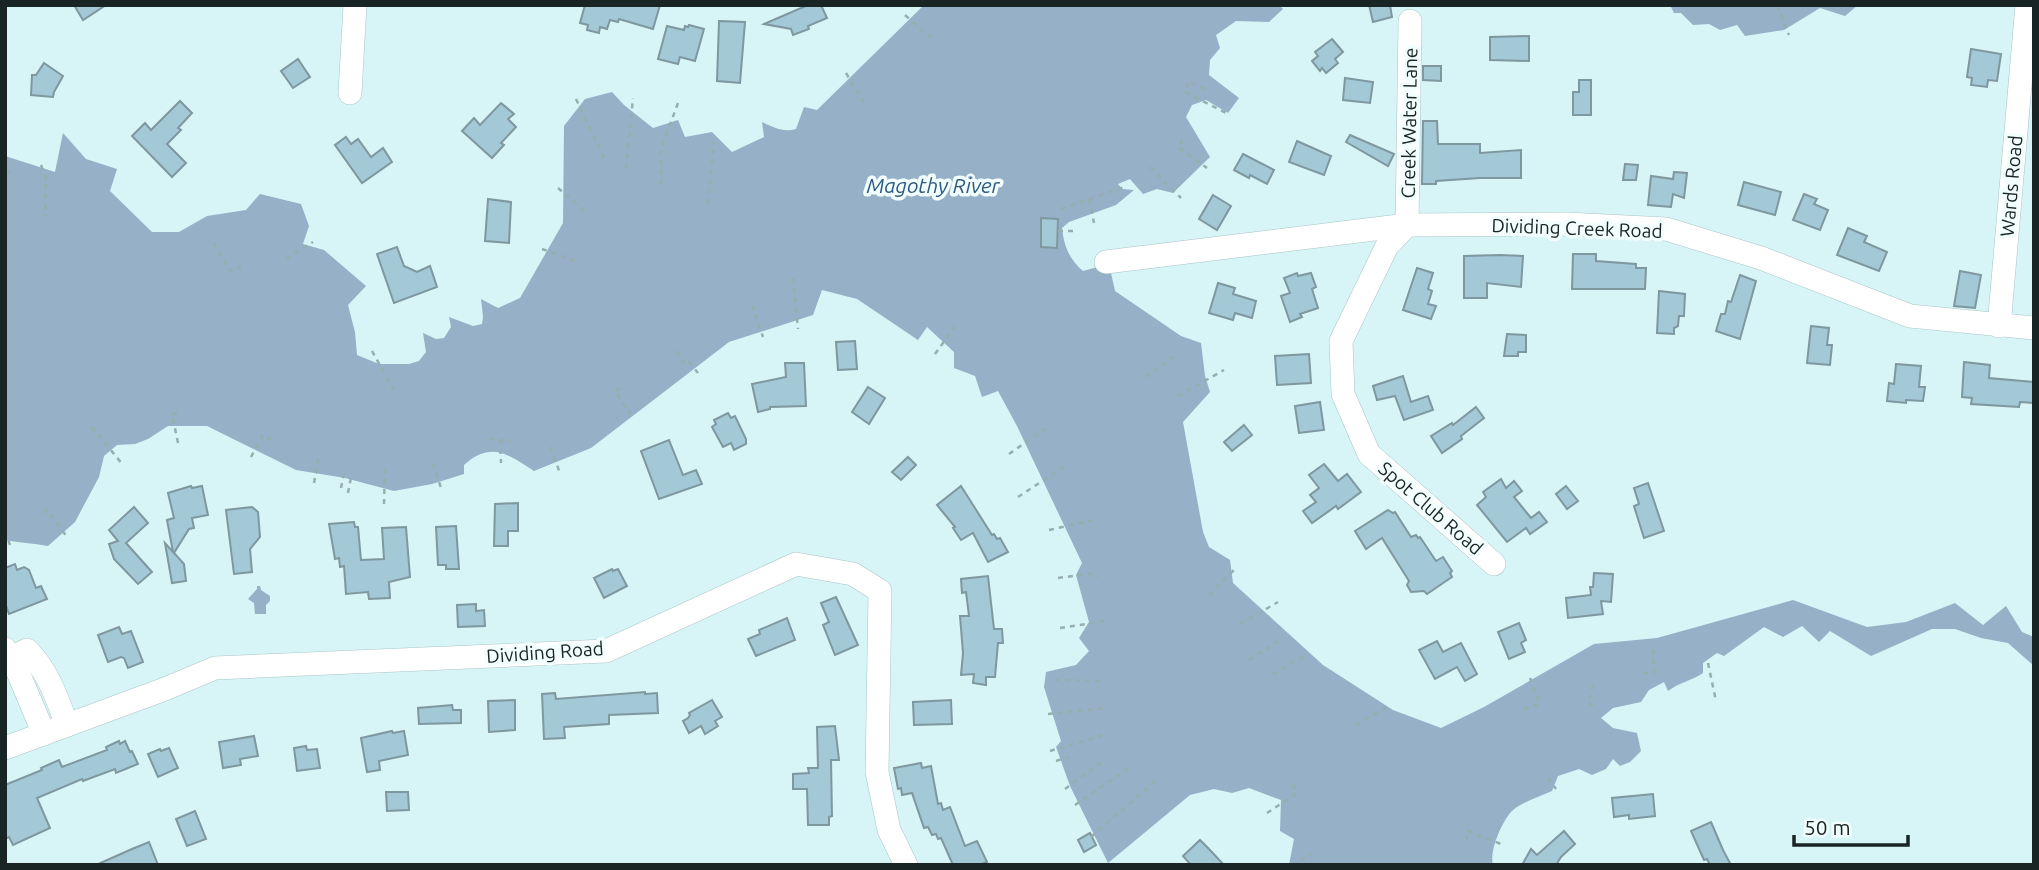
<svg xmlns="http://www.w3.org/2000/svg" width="2039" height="870" viewBox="0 0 2039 870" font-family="Ubuntu,sans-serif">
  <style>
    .water { fill: #95b0c7 }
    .building { fill: #a3c8d6; stroke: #7f979f; stroke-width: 2 }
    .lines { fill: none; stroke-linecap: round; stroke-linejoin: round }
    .minor-casing { stroke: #aac5c7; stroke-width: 24 }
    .path { stroke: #97aeaf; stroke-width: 2.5; stroke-dasharray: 5 5; stroke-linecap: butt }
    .minor { stroke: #fff; stroke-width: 23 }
    .labels { text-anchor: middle; stroke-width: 7; stroke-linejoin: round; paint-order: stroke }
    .street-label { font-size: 19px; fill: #192424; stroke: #f2fdfe }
    .water-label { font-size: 21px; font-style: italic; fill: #2f5a7d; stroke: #f2fdfe }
  </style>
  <rect width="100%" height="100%" fill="#d7f4f6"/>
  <g class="water">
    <path d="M924,5H1279L1283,9L1269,22L1236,21L1216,35L1220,48L1210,60L1209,75L1239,98L1228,113L1206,100L1192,105L1186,117L1210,157L1173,193L1157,189L1143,194L1130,179L1118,184L1122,189L1134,190L1116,205L1069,222L1062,228C1064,246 1069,259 1083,271L1109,264L1115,291L1181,336L1201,343L1205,376L1210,392L1183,422L1203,532L1209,547L1230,560L1233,583L1323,665L1393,710L1441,728L1484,707L1594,644L1657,638L1793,600L1867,627L1906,622L1955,603L1983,625L2006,606L2022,632L2034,637V666L2008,643L1981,638L1955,629H1932L1871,656L1830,631L1819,642L1802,626L1783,637L1764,627L1724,656L1717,653L1703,663V673C1691,681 1680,682 1668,691L1664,682L1649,690L1641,702L1613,708L1601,718L1613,728L1637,733L1641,751L1630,762L1620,766L1613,759L1606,769L1592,775L1579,769L1558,776L1552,791C1539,797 1521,802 1511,812C1502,822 1489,851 1493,865H1289L1294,839L1280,831L1281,800L1249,788L1232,793L1214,789L1190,795L1108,863L1070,786L1056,747L1061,741L1044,687L1046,672L1076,665L1089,651L1079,638L1089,622L1076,575L1082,563L1017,426L998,391L982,397L975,376L954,368V352L927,327L918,340L857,299L822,290L813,315L729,342L591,448L534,471C508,454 491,441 464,465V474L432,484L394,491L345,478L296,470L207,426H168L148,439L135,444L117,445L104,456L99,477L75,522L48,546C33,543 19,543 5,540V156L55,172L63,133L86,159L117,169L110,191L152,232H179L207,216L246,210L260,194L301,204L309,226L303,244L324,250L366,286L348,305L355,332L357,355L379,364H409L419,361L426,352L423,333L436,339L444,338L451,327L449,317L473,326L482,324L483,317L481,299L498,308L520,298L563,223L564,126L585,99L612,92L624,105L653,128L678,120L685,137L712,132L732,152L764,137L762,122C773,127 783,133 796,129L804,107L817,110Z"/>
    <polygon points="1670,5 1858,5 1845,16 1820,8 1784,30 1745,36 1737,25 1720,30 1709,24 1693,25 1681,13 1674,13"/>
    <polygon points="257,586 260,586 261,590 270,596 270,601 266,605 266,614 255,614 254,603 248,599 257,589"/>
  </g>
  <g class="building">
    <polygon points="74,5 106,5 83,20"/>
    <polygon points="585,5 660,5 653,29 619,19 618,22 610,20 607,29 600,27 599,33 587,30 588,25 580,23"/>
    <polygon points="808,5 821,5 827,18 808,26 809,29 793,35 791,29 764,24"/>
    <polygon points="1369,5 1390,5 1392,17 1373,22"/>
    <polygon points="719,21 745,22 740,83 717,81"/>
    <polygon points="689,25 704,29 695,61 680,57 678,64 658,59 667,26 684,30 685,26 688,27"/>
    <polygon points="1529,36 1529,61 1490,60 1490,37"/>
    <polygon points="1332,39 1343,52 1335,59 1338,63 1326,73 1322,68 1320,71 1312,61 1318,56 1315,52"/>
    <polygon points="1971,49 2001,54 1997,81 1988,80 1987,87 1971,85 1972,78 1967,77"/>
    <polygon points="298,59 310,77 293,88 281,71"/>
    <polygon points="44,63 63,76 54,92 53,97 31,95 32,75 36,75"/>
    <polygon points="1423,66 1441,66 1441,81 1423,80"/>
    <polygon points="1345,78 1373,82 1370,103 1343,100"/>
    <polygon points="1579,80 1591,80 1591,115 1573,115 1573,92 1579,92"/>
    <polygon points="180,101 192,113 178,128 181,130 167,144 186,163 172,177 132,136 145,123 151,130"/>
    <polygon points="501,103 514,114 508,119 516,127 501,143 504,145 492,158 462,131 474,118 480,125"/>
    <polygon points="1423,121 1437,121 1438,144 1480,144 1480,153 1521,150 1521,178 1480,178 1436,181 1436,184 1422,184"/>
    <polygon points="1350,135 1394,154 1388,166 1346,142"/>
    <polygon points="346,137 351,144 358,139 371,157 383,148 392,162 362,183 335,145"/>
    <polygon points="1297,141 1331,156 1324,175 1289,162"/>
    <polygon points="1243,154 1274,170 1267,184 1250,175 1249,178 1234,170"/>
    <polygon points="1625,164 1638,165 1636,180 1623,180"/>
    <polygon points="1674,172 1687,173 1684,198 1673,194 1671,207 1648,205 1651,176 1673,179"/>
    <polygon points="1744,182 1781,192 1775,215 1738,205"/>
    <polygon points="1804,194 1817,199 1814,204 1828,210 1820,230 1793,220"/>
    <polygon points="1213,195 1231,206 1217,230 1199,219"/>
    <polygon points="488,199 511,202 509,243 485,241"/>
    <polygon points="1041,218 1058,219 1057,248 1041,247"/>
    <polygon points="1848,228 1867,236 1864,242 1887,252 1879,271 1837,255"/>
    <polygon points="397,247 404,266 417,272 430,266 437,287 394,303 377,254"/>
    <polygon points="1573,254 1596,254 1596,261 1636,264 1636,268 1646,268 1645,289 1572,289"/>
    <polygon points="1500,255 1523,256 1521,287 1487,283 1487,298 1464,298 1464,256"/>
    <polygon points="1417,268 1433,273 1428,289 1432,291 1428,304 1436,306 1431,319 1403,310"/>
    <polygon points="1960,271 1981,275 1975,308 1954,306"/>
    <polygon points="1297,273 1298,276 1311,273 1316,287 1312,289 1318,308 1300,314 1302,317 1290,322 1281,296 1290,293 1284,278"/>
    <polygon points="1740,275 1756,281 1740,339 1716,331 1721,314 1725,314 1728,301 1731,302"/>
    <polygon points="1218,283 1235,288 1233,294 1256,301 1252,318 1235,313 1233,320 1209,313"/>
    <polygon points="1659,291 1685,294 1684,316 1679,316 1678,326 1674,328 1674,334 1657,333"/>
    <polygon points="1811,326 1829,328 1827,345 1832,345 1830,365 1807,363"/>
    <polygon points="1507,334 1526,335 1526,352 1518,352 1518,356 1504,356"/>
    <polygon points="855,341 857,369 838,370 836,342"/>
    <polygon points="1309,354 1311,383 1277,385 1275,356"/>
    <polygon points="1964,362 1990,365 1989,378 2034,382 2034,403 2020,402 2019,407 1971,404 1972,398 1962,397"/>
    <polygon points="785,363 804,363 806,406 770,407 770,409 758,412 752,384 786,377"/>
    <polygon points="1896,364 1921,366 1919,387 1925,387 1923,401 1906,400 1906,403 1887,401 1889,383 1894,384"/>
    <polygon points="1403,376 1411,402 1428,396 1433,410 1404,420 1395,396 1377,400 1373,386"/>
    <polygon points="868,387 885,398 869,424 852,412"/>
    <polygon points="1320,402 1324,430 1299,433 1295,406"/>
    <polygon points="1476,407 1484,418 1461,436 1462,439 1442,453 1431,436 1452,423 1453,425"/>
    <polygon points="728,413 731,418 735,416 746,439 746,444 734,450 731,443 723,447 712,427 716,424 714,420"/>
    <polygon points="1244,425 1252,435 1232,451 1224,442"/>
    <polygon points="669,440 683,475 696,470 702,484 659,499 641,451"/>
    <polygon points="908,457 916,465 901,480 892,472"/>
    <polygon points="1324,464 1338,481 1347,474 1361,492 1338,509 1336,506 1312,523 1303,511 1316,502 1310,495 1319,488 1309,475"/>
    <polygon points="1501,479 1506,488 1514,481 1522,491 1514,497 1531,518 1539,512 1547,522 1530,534 1526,528 1507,542 1477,505 1486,497 1483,492"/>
    <polygon points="1648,483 1664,531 1644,538 1634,506 1639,504 1634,488"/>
    <polygon points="191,486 192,488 202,486 208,515 192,518 194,528 189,529 174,553 184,564 186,581 172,583 165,543 173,552 167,520 174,518 168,493"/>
    <polygon points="961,486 992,535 994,534 997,539 1000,538 1008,552 988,562 973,533 961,540 953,528 955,527 937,505"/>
    <polygon points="1566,486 1578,501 1567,509 1556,494"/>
    <polygon points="518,503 518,531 508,531 508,546 494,546 495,504"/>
    <polygon points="134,507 148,523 126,543 152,572 138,584 114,559 109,544 118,541 109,530"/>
    <polygon points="252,507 258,512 260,537 250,549 252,572 234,574 226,510"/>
    <polygon points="1388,510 1393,513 1395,512 1411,537 1416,535 1418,538 1420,537 1436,561 1443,557 1452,571 1450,573 1452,577 1427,594 1424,591 1411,592 1407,585 1409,581 1382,538 1366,549 1355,531"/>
    <polygon points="354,522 355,527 358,527 361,560 384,559 382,528 406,527 410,577 389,582 390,598 369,599 368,592 346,594 344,566 340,567 339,558 335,559 329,524"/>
    <polygon points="456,526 459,569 446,569 446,565 438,565 436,527"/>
    <polygon points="15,564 17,570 24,567 29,570 36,588 41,586 47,599 9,614 5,603 5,568"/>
    <polygon points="612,569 613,571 618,569 627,586 604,598 594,578"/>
    <polygon points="1594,573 1613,574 1611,602 1601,601 1603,614 1568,618 1566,598 1591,595 1590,587 1593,587"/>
    <polygon points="988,576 994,629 1002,629 1003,643 998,643 995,677 986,677 986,685 973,683 974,674 961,675 963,653 960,616 969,616 966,592 962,593 961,579"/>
    <polygon points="836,597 858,645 835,655 823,625 829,622 821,603"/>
    <polygon points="476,604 476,611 484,610 485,626 458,627 457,605"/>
    <polygon points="787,618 795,640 756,656 748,639 760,634 759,630"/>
    <polygon points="1519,623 1526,640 1521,643 1525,652 1509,659 1498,632"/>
    <polygon points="119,627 122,634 131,631 143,662 128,668 124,658 121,657 108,662 98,635"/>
    <polygon points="1437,641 1443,652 1461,643 1477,674 1465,681 1457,667 1435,679 1419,650"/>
    <polygon points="645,692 645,694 657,693 658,713 609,715 609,724 564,727 565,738 544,739 542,694 555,693 556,699"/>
    <polygon points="515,700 515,730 489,732 488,701"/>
    <polygon points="712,700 722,717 715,721 718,726 705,734 701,726 689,733 683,721 688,718 690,715 689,713"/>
    <polygon points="951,700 952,724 914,725 913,702"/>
    <polygon points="452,705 453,710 461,710 461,723 419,724 418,708"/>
    <polygon points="835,726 839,760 831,760 832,816 829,817 829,825 808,825 807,789 793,789 793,774 809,773 808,768 818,768 817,727"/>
    <polygon points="392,731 393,733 404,731 408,755 379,761 380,770 367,772 361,738"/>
    <polygon points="254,736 258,756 240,759 241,765 223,768 219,742"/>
    <polygon points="119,741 120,744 125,741 130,752 132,751 138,764 116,773 115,769 83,781 82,779 37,798 50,828 13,845 9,837 5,839 5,785 42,770 41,768 59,760 62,767 107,750 106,747"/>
    <polygon points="306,746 307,750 317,749 320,768 297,771 294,748"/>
    <polygon points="169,748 178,768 158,777 148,754 160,749 161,751"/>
    <polygon points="921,763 922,768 931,766 938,804 941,803 943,810 950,807 965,846 977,841 987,862 979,865 953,865 941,838 938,839 936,834 932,835 928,827 924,828 912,793 902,795 901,788 898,789 894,768"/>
    <polygon points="386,792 408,792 409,810 387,811"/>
    <polygon points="1653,794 1655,816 1629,819 1629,815 1614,817 1612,798"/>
    <polygon points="195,811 206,839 187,846 176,819"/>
    <polygon points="1711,822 1723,850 1731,865 1710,865 1707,859 1704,860 1691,831"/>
    <polygon points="1564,831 1575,844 1561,857 1556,865 1522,865 1531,849 1537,855"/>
    <polygon points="1090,833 1096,845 1084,852 1078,840"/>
    <polygon points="1200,840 1209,849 1224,865 1191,865 1183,856"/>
    <polygon points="149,842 158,865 96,865 132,849"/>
  </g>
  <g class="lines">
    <defs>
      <g id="minor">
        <polyline points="1410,21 1407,225 1387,246 1341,341 1343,394 1369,454 1494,564"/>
        <polyline points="350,93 355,5"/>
        <polyline points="1106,262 1407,225 1566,224 1666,229 1761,258 1910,316 2034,328"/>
        <polyline points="1999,326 2027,5"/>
        <polyline points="5,649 15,665 44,734"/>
        <path d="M11,658L27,650C48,671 57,698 67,725"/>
        <polyline points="5,748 165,689 215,668 606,651 796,564 853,574 880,591 877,772 889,830 906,865"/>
      </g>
    </defs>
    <use href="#minor" class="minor-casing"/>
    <g class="path">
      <polyline points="1777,5 1789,35"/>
      <polyline points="905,15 932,39"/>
      <polyline points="846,73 864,103"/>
      <polyline points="1205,89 1189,81 1185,92 1230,115"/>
      <polyline points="576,99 606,162"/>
      <polyline points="1183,140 1178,147 1207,168"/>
      <polyline points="41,165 46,179 45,216"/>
      <polyline points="1150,167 1181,198"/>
      <polyline points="626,168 633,98"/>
      <polyline points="5,185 10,168"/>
      <polyline points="661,185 661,149 678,103"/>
      <polyline points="558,188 587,213"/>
      <polyline points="1089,199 1094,223"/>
      <polyline points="708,204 714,142"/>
      <polyline points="1061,209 1127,186"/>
      <polyline points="1058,231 1074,231"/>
      <polyline points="214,243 230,271 242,266"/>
      <polyline points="542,249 578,262"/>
      <polyline points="286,259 313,242"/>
      <polyline points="793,278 798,329"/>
      <polyline points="752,305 763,337"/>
      <polyline points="372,351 395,392"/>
      <polyline points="676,351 684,363 688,361 698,373"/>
      <polyline points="935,354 956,325"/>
      <polyline points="1146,377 1179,353"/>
      <polyline points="620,388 615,391 630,414"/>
      <polyline points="1178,396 1224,370"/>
      <polyline points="92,427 123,465"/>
      <polyline points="489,439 500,440 501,463"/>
      <polyline points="500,440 511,441"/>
      <polyline points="178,443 172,414 179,413"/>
      <polyline points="550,447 560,473"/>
      <polyline points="1009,454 1046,428"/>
      <polyline points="251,457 263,435 271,440"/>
      <polyline points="433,463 442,491"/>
      <polyline points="314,483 319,456"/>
      <polyline points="341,488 344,473"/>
      <polyline points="348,493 351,477"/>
      <polyline points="1018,497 1062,468 1063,465"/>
      <polyline points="384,504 385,467"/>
      <polyline points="44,513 47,510 67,537"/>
      <polyline points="1049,530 1094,520 1093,516"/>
      <polyline points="5,531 10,545"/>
      <polyline points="1058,578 1095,573 1097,578"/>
      <polyline points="1209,595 1235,569"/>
      <polyline points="1240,624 1278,602"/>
      <polyline points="1060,628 1105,621"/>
      <polyline points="1249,660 1283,638"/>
      <polyline points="1708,663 1716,701"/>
      <polyline points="1643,673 1654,673 1653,649"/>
      <polyline points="1273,674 1304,656"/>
      <polyline points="1055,680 1103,681"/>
      <polyline points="1593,706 1588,703 1595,681"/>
      <polyline points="1524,709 1540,704 1530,678"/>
      <polyline points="1048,714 1105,708"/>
      <polyline points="1356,725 1390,705"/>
      <polyline points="1050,751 1107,734"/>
      <polyline points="1056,761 1068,757"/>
      <polyline points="1548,778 1556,789"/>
      <polyline points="1065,789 1103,761"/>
      <polyline points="1075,805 1132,766"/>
      <polyline points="1267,813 1297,793 1292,782"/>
      <polyline points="1091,837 1154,782 1151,779"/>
      <polyline points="1466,841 1468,831 1501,844"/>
      <polyline points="1292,865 1312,854"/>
    </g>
    <use href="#minor" class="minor"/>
  </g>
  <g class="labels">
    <g class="street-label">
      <text transform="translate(1409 123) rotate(-89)" y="7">Creek Water Lane</text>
      <text transform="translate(2011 186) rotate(-85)" y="7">Wards Road</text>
      <text transform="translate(1577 228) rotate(2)" y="7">Dividing Creek Road</text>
      <text transform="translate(1431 508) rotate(41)" y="7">Spot Club Road</text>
      <text transform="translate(545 652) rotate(-4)" y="7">Dividing Road</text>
    </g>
    <g class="water-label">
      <text x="933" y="193">Magothy River</text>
    </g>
  </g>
  <rect width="2039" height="870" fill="none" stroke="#192424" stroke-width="14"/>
  <path d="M1794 835v10h114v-10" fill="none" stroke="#192424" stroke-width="3.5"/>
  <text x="1804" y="835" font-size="21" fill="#192424" stroke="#f2fdfe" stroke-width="5" paint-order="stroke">50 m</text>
</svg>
